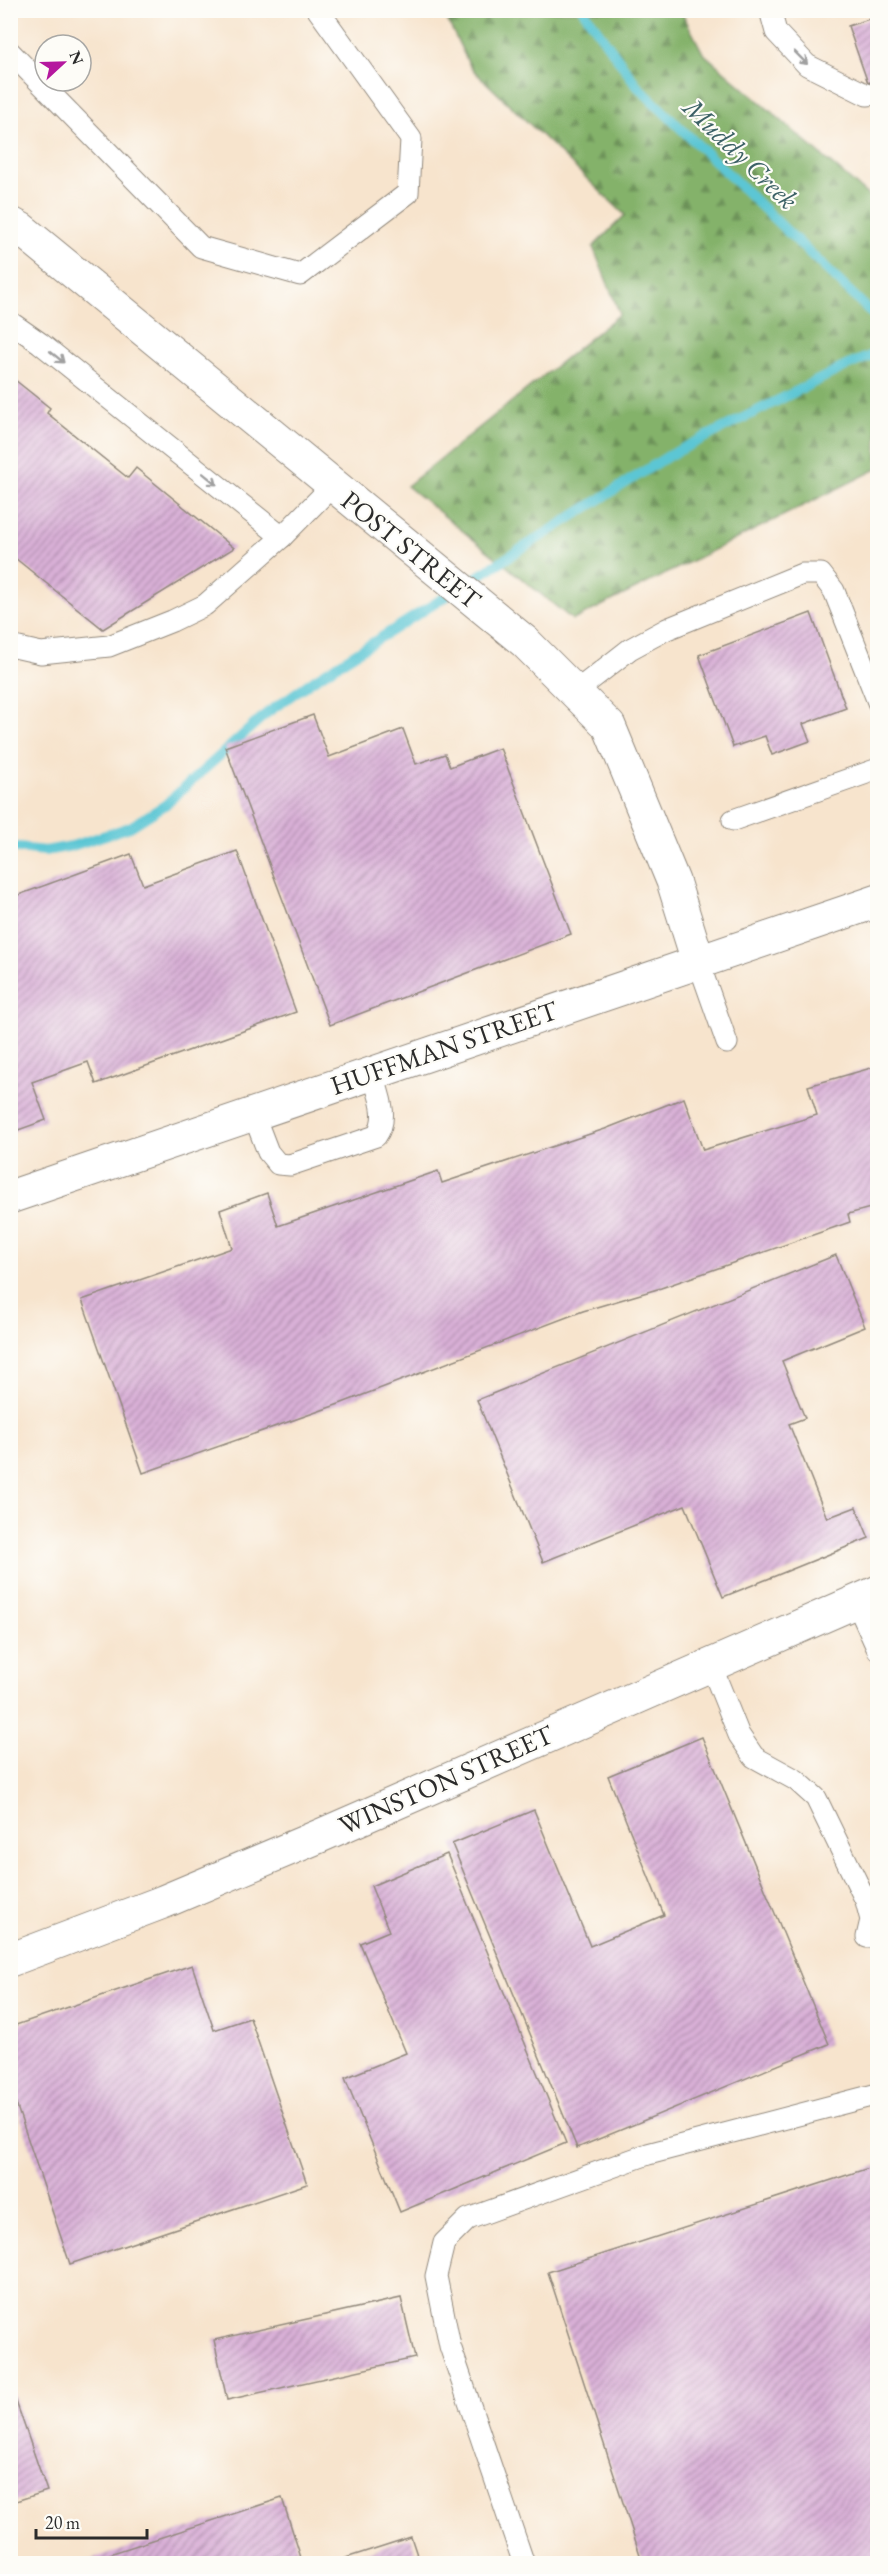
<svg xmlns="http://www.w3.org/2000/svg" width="888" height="2574" viewBox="0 0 888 2574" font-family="'EB Garamond',serif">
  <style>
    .forest { fill: url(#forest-firs); stroke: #586e4b; stroke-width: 1.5 }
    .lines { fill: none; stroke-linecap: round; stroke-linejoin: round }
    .stream { stroke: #5bc6d4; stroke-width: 10 }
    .building { fill: url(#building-hatch) }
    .lane-casing { stroke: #91887c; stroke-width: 23 }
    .street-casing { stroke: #91887c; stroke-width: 35 }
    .secondary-casing { stroke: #91887c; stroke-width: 35 }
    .lane { stroke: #fff; stroke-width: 21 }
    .street { stroke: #fff; stroke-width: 33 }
    .secondary { stroke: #fff; stroke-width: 33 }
    .oneway { stroke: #a0a0a0 }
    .labels { text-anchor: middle; stroke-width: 4.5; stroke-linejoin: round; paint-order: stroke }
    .street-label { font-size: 27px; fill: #2b2b2b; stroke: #fdfcf7 }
    .water-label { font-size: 28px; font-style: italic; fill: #3c6166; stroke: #fdfcf7 }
  </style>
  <defs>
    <pattern id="forest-firs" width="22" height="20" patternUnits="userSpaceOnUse" patternTransform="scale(1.5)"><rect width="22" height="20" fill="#84b26b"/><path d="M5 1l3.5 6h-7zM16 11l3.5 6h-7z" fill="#6c9158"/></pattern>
    <pattern id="building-hatch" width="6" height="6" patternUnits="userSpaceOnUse" patternTransform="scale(1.5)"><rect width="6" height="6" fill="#d9b0d7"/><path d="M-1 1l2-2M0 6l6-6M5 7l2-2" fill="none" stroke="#b08faf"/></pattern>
  </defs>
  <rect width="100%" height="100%" fill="#fdfcf7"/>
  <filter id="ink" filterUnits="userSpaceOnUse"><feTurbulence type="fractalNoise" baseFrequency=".0167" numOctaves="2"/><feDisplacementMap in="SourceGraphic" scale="12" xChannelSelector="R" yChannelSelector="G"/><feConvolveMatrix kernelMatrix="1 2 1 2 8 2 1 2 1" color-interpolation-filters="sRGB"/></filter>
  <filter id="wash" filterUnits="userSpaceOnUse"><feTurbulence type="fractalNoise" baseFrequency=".008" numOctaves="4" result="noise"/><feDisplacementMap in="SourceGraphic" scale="24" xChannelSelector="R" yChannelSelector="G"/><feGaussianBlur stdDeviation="1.35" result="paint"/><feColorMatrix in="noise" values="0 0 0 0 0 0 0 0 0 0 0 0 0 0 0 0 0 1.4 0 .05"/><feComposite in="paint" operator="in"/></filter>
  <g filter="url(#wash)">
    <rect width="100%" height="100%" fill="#f7e4cd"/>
    <polygon class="forest" points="443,11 681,11 703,53 877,203 877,469 573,620 407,486 620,314 593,247 625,215 471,68"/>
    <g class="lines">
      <g class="stream">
        <polyline points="583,10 638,87 878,319"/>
        <polyline points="10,847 45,851 72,846 130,827 165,805 267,713 315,679 670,455 846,366 878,353"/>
      </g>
    </g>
    <g id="blocks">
      <g class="building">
        <polygon points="878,16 878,79 868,83 848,26"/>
        <polygon points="10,376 50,408 47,413 128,478 136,468 234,548 103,629 10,554"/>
        <polygon points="811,613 846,708 803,724 810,741 772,755 765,736 733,747 699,655"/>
        <polygon points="313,715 329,757 403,729 416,764 445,754 450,767 500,748 571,934 330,1025 225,747"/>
        <polygon points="237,851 296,1012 96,1084 88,1062 32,1082 46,1120 10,1133 10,898 131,854 143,885"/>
        <polygon points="878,1066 878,1206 848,1214 850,1222 661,1288 583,1311 342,1403 143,1473 82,1300 232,1248 220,1210 267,1193 278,1226 438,1171 442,1183 605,1129 684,1098 703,1150 817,1115 808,1086"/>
        <polygon points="836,1255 865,1327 782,1361 805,1418 789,1424 827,1518 856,1507 869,1538 723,1597 685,1505 543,1562 477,1400"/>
        <polygon points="702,1737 829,2044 577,2148 452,1844 534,1810 590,1946 664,1915 608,1776"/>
        <polygon points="447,1854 566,2143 400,2212 345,2078 406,2053 360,1943 389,1931 371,1886"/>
        <polygon points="192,1965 214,2030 250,2018 307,2184 70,2264 10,2086 10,2027"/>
        <polygon points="878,2165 878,2564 643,2564 548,2272"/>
        <polygon points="401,2298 415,2358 227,2400 214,2340"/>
        <polygon points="10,2384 47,2491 10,2503"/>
        <polygon points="282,2498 303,2564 82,2564 82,2563"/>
        <polygon points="411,2537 420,2564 330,2564 330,2563"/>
      </g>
    </g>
  </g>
  <g filter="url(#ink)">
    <use href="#blocks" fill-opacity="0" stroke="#91887c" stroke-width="1.5"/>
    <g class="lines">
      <defs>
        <g id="lane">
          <polyline points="770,10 776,32 807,65 867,95 878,94"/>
          <polyline points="10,52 201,247 300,275 408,193 411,139 318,10"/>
          <polyline points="10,322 40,343 282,537"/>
          <polyline points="10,646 41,653 109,646 172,621 205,605 282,537 332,486"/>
          <polyline points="575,692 630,649 667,629 802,574 821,574 834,591 878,702"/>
          <polyline points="733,820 878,769"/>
          <polyline points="698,961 727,1043"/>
          <path d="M253,1113L268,1152L278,1164L290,1165L376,1136C390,1117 378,1093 372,1072"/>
          <polyline points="856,1601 878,1650"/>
          <polyline points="710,1663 739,1735 754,1757 796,1780 816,1798 866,1901 871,1920 867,1937"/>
          <polyline points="524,2564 450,2346 436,2276 444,2243 468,2219 648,2154 878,2094"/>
        </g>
        <g id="street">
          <polyline points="10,223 21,229 525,642 609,726 673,881 698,961"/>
          <polyline points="10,1960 163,1902 322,1835 878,1592"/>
        </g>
        <polyline id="secondary" points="10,1197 878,901"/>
      </defs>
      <use href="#lane" class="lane-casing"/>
      <use href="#street" class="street-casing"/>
      <use href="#secondary" class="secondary-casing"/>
      <use href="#lane" class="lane"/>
      <use href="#street" class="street"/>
      <use href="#secondary" class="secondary"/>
    </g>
    <defs><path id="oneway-shaft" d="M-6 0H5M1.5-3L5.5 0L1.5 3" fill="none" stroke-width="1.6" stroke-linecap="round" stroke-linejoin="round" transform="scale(1.5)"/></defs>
    <g class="oneway">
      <use href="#oneway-shaft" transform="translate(801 58) rotate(45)"/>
      <use href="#oneway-shaft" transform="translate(57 357) rotate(39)"/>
      <use href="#oneway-shaft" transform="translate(210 479) rotate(39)"/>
    </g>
  </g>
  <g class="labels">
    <g class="street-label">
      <text transform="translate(411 550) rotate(39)" y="9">POST STREET</text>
      <text transform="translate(444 1048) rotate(-19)" y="9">HUFFMAN STREET</text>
      <text transform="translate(446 1780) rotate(-24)" y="9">WINSTON STREET</text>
    </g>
    <g class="water-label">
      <text transform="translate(741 153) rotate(44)" y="10">Muddy Creek</text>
    </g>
  </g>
  <rect width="888" height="2574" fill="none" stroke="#fdfcf7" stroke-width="36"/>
  <g transform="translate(63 63) rotate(68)"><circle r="28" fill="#fdfcf7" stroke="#a9a8a5" stroke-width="1.5"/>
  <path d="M0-4.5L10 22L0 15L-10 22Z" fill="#b5179e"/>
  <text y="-9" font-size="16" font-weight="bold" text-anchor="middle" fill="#2b2b2b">N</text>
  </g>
  <path d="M36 2529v9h111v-9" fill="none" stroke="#2b2b2b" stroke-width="3"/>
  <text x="45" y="2529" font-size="18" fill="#2b2b2b" stroke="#fdfcf7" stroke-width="4.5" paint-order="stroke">20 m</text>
</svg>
